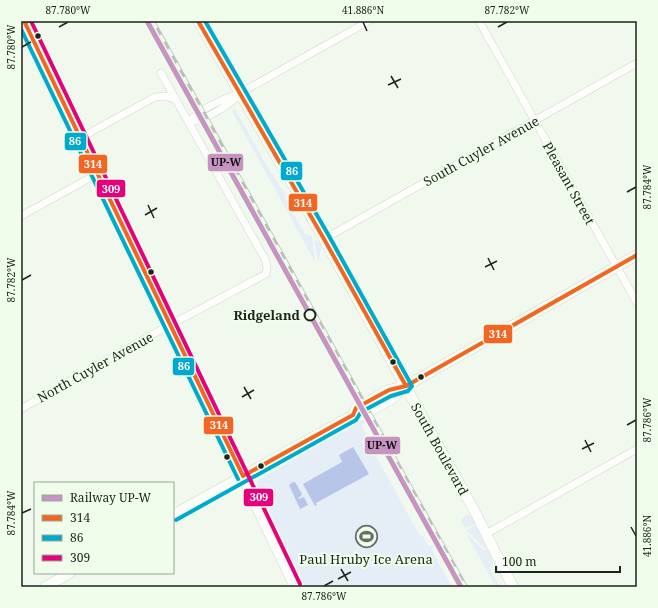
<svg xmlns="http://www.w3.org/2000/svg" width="658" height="608" viewBox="0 0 658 608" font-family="'Noto Serif',serif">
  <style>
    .green { fill: #e5edf7 }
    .water { fill: #b7c5e8 }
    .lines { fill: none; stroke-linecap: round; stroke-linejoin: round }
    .street-casing { stroke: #d0d6ce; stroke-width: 8 }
    .secondary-casing { stroke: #d0d6ce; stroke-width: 11 }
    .street { stroke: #fdfefc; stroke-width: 7 }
    .secondary { stroke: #fdfefc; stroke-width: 10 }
    .rail-casing { stroke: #bdbfbd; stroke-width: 4 }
    .rail { stroke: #effdea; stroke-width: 2.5; stroke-dasharray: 8; stroke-linecap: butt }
    .bus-1-casing { stroke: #effdea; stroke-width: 7 }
    .bus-2-casing { stroke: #effdea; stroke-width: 7 }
    .bus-3-casing { stroke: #effdea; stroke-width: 7 }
    .bus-1 { stroke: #f26522; stroke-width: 4 }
    .bus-2 { stroke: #00a9ce; stroke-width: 4 }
    .bus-3 { stroke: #e5007d; stroke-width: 4 }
    .rail-1-casing { stroke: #effdea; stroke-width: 8 }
    .rail-1 { stroke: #c693c2; stroke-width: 5 }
    .ticks { fill: none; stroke: #1e231c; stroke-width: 1.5 }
    .bus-dot { fill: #1e231c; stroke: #effdea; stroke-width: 1.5 }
    .stop-dot { fill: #effdea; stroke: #1e231c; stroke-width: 2 }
    .labels { text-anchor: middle; stroke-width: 4; stroke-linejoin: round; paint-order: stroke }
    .street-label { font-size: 13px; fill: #1e231c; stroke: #effdea }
    .stop-label { font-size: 13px; font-weight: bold; fill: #1e231c; stroke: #effdea; text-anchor: end }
    .poi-label { font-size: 13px; fill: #1e231c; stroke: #effdea }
    .line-badge { stroke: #effdea; stroke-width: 1.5 }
    .badge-label { font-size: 11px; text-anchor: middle; font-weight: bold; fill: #fff }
    .pale-badge-label { font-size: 11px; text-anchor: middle; font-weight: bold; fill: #111 }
    .neatline { fill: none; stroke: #1e231c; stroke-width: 1.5 }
    .ticks-label { font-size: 10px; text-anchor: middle; fill: #1e231c }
  </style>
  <rect width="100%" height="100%" fill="#f1f9ee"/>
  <g class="green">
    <polygon points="235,109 268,168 286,195 285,198 305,234 312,237 315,262 232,111"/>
    <polygon points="314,239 320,243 322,245 318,262"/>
    <polygon points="415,415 416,415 450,476 448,476"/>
    <polygon points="364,419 366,423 361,425 369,439 367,440 420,536 422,535 429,547 433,545 435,547 431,549 452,587 305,587 258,489 257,484 258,480"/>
    <polygon points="468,514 472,517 475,524 465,528 461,521 462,518"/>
    <polygon points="475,525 486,548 484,548 466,530"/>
    <polygon points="466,533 483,550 487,549 493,562 491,571 500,587 496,587"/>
  </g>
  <g class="water">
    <polygon points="353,447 369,474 316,503 317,505 315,506 303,484 342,462 339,455"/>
    <polygon points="293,482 295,482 302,494 301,496 298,498 299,499 304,497 308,505 300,509 289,485"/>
  </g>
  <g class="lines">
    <defs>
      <g id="street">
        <polyline points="479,21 637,303"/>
        <path d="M189,122C199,109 225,98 240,93L369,21"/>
        <path d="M189,122C205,121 229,105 240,94"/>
        <polyline points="80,138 155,97 167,96 176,100"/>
        <polyline points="21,216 97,174"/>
        <polyline points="324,239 637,63"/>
        <polyline points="21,409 157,332 266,274 267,268 266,261 161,73"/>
        <polyline points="486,534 637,449"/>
      </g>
      <g id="secondary">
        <polyline points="24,21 295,587"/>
        <polyline points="198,21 324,239 474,510 513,587"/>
        <polyline points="353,415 360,416 393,398 406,386 637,255"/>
        <polyline points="173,515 353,415 356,408 389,390 404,386"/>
        <polyline points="45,587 70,573"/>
      </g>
    </defs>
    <use href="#street" class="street-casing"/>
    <use href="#secondary" class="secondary-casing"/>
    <use href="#street" class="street"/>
    <use href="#secondary" class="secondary"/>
    <defs>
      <polyline id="rail" points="153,21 466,587"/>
    </defs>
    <use href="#rail" class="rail-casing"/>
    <use href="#rail" class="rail"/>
    <defs>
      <g id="bus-1">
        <polyline points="28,21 25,23 243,476 353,415 356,408 389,390 406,386 637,255"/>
        <polyline points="198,21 324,239 406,386"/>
      </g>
      <g id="bus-2">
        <polyline points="21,29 238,479"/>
        <polyline points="176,520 356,420 361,412 391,396 408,391 412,386 329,236 205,21"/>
      </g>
      <polyline id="bus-3" points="31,21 300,584"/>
    </defs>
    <use href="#bus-1" class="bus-1-casing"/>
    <use href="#bus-2" class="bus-2-casing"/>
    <use href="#bus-3" class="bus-3-casing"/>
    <use href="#bus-1" class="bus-1"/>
    <use href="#bus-2" class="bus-2"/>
    <use href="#bus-3" class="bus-3"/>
    <defs>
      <polyline id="rail-1" points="147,21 461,587"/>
    </defs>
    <use href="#rail-1" class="rail-1-casing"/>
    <use href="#rail-1" class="rail-1"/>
  </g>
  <path class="ticks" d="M363,22L367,31M59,27L68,22M498,27L507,22M22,47L31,42M391,76L398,88M388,85L401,79M627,192L636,187M148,205L154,218M145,215L157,208M488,258L494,270M485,267L497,261M22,280L31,275M244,387L251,399M242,397L254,390M627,425L636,420M585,440L591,452M582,449L594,443M22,513L31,509M631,527L636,536M341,569L348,581M338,579L351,572M324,586L333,581"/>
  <defs>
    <symbol id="stadium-ring" viewBox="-11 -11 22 22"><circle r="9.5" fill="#effdea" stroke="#686e66" stroke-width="1.5"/><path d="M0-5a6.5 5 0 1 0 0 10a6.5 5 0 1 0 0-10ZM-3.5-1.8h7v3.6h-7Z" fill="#686e66"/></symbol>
  </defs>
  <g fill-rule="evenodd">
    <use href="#stadium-ring" x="354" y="524" width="25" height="25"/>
  </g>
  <g class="bus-dot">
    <circle cx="38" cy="36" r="3.5"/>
    <circle cx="151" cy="272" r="3.5"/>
    <circle cx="393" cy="362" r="3.5"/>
    <circle cx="421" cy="377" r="3.5"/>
    <circle cx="227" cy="457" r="3.5"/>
    <circle cx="261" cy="466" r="3.5"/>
  </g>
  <circle class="stop-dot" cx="310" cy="315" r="5.5"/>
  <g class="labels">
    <g class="street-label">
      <text transform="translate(481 151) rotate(-29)" y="5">South Cuyler Avenue</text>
      <text transform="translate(569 183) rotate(61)" y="5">Pleasant Street</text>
      <text transform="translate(95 367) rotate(-29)" y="5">North Cuyler Avenue</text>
      <text transform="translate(440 449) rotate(61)" y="5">South Boulevard</text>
    </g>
    <g class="stop-label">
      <text x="300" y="320">Ridgeland</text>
    </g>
    <g class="poi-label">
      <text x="366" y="564">Paul Hruby Ice Arena</text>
    </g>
  </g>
  <g class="line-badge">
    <rect x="64" y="132" width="23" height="19" rx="4" fill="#00a9ce"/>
    <rect x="207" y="153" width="37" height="19" rx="4" fill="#c693c2"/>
    <rect x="78" y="154" width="30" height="20" rx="4" fill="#f26522"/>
    <rect x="280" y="161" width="23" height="20" rx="4" fill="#00a9ce"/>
    <rect x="96" y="179" width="30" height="19" rx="4" fill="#e5007d"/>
    <rect x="288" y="193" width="30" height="19" rx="4" fill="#f26522"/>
    <rect x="483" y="324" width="30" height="20" rx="4" fill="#f26522"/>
    <rect x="172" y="357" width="23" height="19" rx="4" fill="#00a9ce"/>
    <rect x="203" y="416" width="31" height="19" rx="4" fill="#f26522"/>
    <rect x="364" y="436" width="37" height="19" rx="4" fill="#c693c2"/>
    <rect x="243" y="488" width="31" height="19" rx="4" fill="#e5007d"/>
  </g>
  <g class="badge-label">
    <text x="75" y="145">86</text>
    <text x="93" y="168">314</text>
    <text x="292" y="175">86</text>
    <text x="111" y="193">309</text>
    <text x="303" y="207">314</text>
    <text x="498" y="338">314</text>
    <text x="184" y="370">86</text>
    <text x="219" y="429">314</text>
    <text x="259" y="501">309</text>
  </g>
  <g class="pale-badge-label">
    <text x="226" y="166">UP-W</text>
    <text x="382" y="449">UP-W</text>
  </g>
  <rect width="658" height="608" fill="none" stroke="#effdea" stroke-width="44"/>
  <rect x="34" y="482" width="140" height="92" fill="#effdea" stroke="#9ba698"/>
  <rect x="42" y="495" width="20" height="6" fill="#c693c2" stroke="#9ba698"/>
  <text x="70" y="502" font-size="12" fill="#1e231c">Railway UP-W</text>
  <rect x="42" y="515" width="20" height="6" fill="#f26522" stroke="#9ba698"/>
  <text x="70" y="522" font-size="12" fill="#1e231c">314</text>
  <rect x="42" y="535" width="20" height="6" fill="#00a9ce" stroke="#9ba698"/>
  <text x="70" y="542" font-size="12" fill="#1e231c">86</text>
  <rect x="42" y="555" width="20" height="6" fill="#e5007d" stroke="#9ba698"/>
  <text x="70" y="562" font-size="12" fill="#1e231c">309</text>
  <path d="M496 566v6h124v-6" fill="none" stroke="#1e231c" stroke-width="2"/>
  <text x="502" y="566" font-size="12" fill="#1e231c" stroke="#effdea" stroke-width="3" paint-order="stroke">100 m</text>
  <rect x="22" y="22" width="614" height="564" class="neatline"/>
  <g class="ticks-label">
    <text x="68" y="14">87.780°W</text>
    <text x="363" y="14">41.886°N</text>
    <text x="507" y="14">87.782°W</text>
    <text transform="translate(11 47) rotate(-90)" y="4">87.780°W</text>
    <text transform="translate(647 187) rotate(-90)" y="4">87.784°W</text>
    <text transform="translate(11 280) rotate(-90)" y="4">87.782°W</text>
    <text transform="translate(647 420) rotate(-90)" y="4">87.786°W</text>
    <text transform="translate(11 513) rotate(-90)" y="4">87.784°W</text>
    <text transform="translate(647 536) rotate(-90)" y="4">41.886°N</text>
    <text x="324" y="600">87.786°W</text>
  </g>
</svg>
